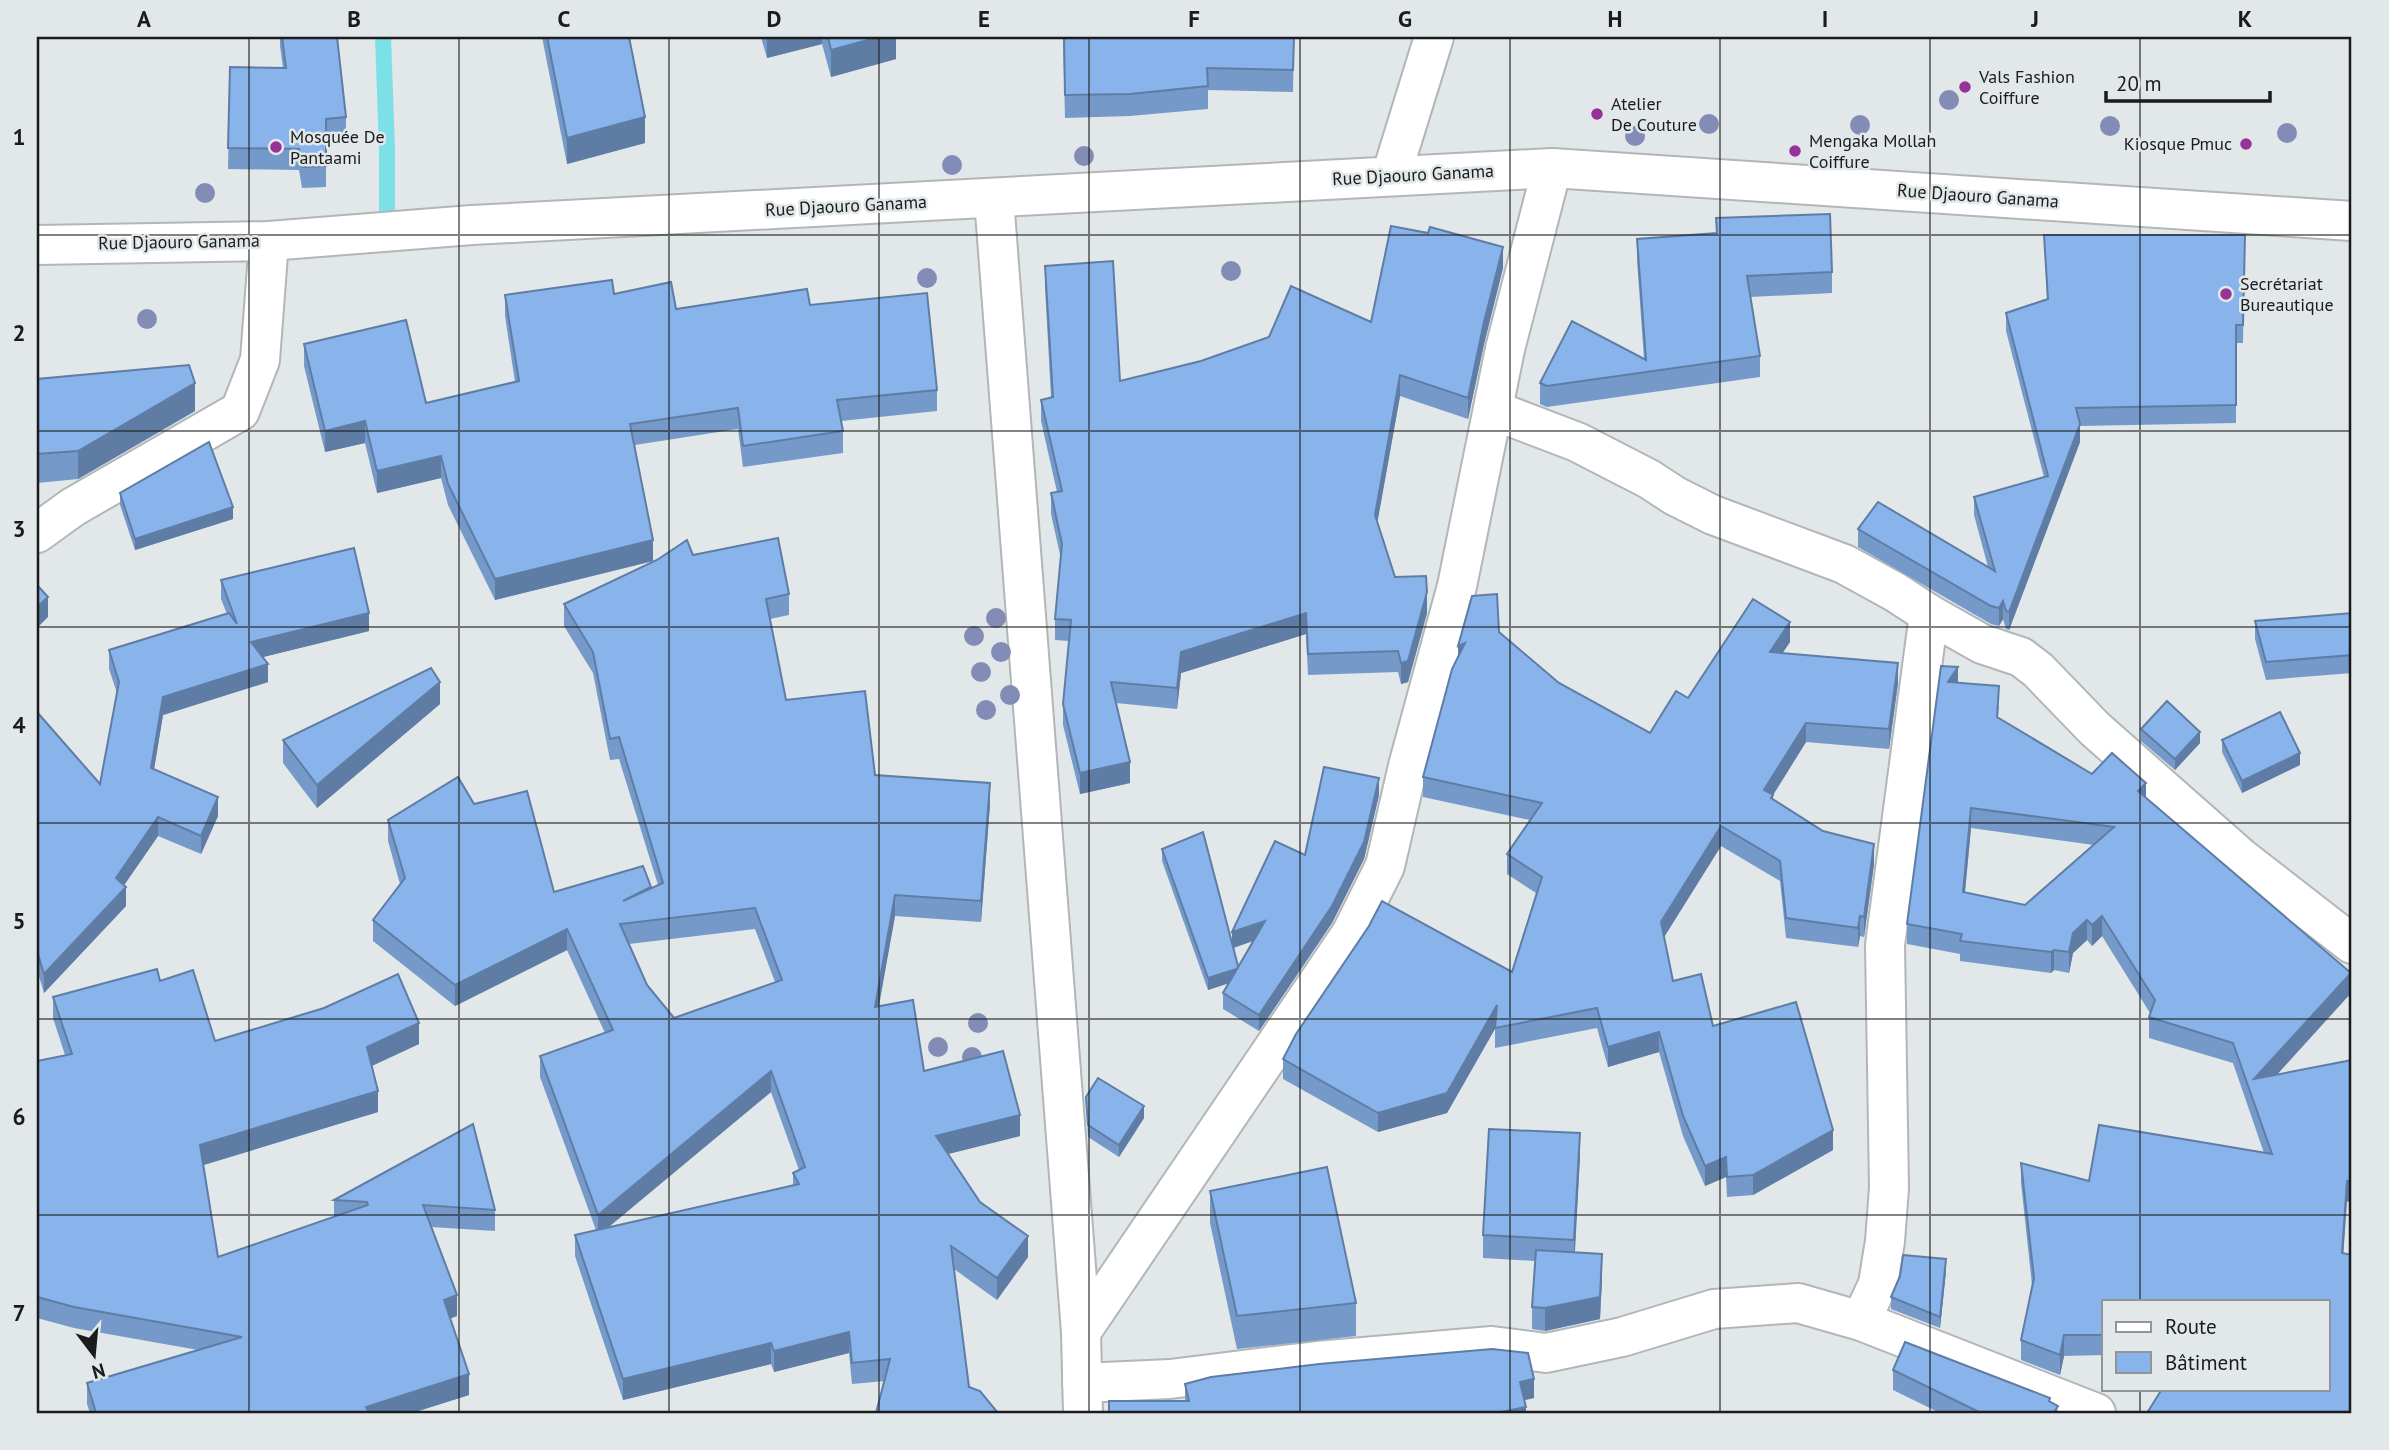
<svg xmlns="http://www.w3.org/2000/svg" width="2389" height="1450" viewBox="0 0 2389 1450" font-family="'PT Sans',sans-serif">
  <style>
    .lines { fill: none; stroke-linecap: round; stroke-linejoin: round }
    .stream { stroke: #7de0e6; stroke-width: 16 }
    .street-casing { stroke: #b2b6b9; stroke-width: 42 }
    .street { stroke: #fff; stroke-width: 38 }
    .tree { fill: #838cb6 }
    .wall { fill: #759aca; fill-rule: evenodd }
    .shaded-wall { fill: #5f7da4 }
    .building { fill: #88b3eb; stroke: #5f7da4; stroke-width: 2; fill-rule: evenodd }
    .grid { fill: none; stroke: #1a1b1c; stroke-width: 2; stroke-opacity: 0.55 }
    .poi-dot { fill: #973298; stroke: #e2e7e9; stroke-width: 2.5 }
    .labels { text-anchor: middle; stroke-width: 5; stroke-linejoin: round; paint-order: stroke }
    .poi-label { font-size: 18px; fill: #1a1b1c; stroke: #e2e7e9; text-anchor: start }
    .street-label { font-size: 18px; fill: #1a1b1c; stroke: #e2e7e9 }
    .neatline { fill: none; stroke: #1a1b1c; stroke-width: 2.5 }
    .grid-label { font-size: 23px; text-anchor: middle; font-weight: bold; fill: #1a1b1c }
  </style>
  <rect width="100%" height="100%" fill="#e2e7e9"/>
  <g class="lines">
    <polyline class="stream" points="383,37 387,149 387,232"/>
    <defs>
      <g id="street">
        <polyline points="1391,176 1434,37"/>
        <polyline points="994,199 1081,1332 1083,1413"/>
        <polyline points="37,245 269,241 472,225 1552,168 2352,221"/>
        <polyline points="1493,410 1577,442 1649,479 1675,496 1713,515 1844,564 1895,592 1929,614"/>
        <polyline points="37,533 73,507 240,411 260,360 269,241"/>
        <polyline points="1861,1321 1878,1284 1885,1241 1889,1188 1885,945 1929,614 1982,644 2021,657 2038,670 2095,729 2240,857 2352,944"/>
        <polyline points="1081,1332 1351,934 1385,866 1408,766 1457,586 1505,349 1552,168"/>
        <polyline points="1082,1383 1170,1379 1317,1361 1492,1346 1546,1353 1622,1337 1714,1309 1798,1303 1861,1321 2096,1413"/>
      </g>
    </defs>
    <use href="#street" class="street-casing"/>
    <use href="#street" class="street"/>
  </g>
  <g class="tree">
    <circle cx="1949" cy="100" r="10"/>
    <circle cx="1709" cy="124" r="10"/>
    <circle cx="1860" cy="125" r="10"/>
    <circle cx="2110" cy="126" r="10"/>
    <circle cx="2287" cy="133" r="10"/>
    <circle cx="1635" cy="136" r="10"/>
    <circle cx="1084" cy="156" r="10"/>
    <circle cx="952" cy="165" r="10"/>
    <circle cx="205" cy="193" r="10"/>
    <circle cx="1231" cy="271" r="10"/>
    <circle cx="927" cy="278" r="10"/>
    <circle cx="147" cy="319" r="10"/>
    <circle cx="996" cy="618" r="10"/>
    <circle cx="974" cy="636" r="10"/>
    <circle cx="1001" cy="652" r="10"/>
    <circle cx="981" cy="672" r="10"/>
    <circle cx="1010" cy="695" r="10"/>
    <circle cx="986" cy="710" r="10"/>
    <circle cx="978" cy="1023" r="10"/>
    <circle cx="938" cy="1047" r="10"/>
    <circle cx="972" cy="1057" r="10"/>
  </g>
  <g class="wall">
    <polygon points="280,37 337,37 346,117 346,138 326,140 326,187 302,188 299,170 228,169 230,67 283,68 280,46"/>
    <polygon points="542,37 629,37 645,143 567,164"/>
    <polygon points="761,37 896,37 896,59 831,77 822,44 767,58"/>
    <polygon points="1063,37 1294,37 1293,92 1208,90 1208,109 1130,116 1065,118"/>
    <polygon points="2044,235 2245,235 2243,343 2236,343 2236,423 2080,426 2080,442 2009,630 2006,629 2003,619 1999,626 1991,624 1858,547 1858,529 1988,567 1974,515 1974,497 2044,477 2006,331 2006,313 2047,300"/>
    <polygon points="1637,239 1832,272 1832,293 1750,297 1760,356 1760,377 1547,407 1540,404 1540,383 1644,359 1637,260"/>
    <polygon points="1045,266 1120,381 1371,322 1503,268 1484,344 1468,419 1400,396 1377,522 1395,577 1427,613 1408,682 1401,684 1398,672 1308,675 1306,634 1181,673 1177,709 1116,703 1130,783 1080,794 1063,725 1063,704 1069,641 1055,640 1055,619 1061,559 1051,514 1051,493 1057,492 1041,421 1041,400 1051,397 1045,287"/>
    <polygon points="614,294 676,309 810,305 937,390 937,411 841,421 843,431 843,453 743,467 738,429 635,445 653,561 495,600 448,505 441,478 377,493 365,443 325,452 304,366 304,344 426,403 515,382 505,316 505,295"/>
    <polygon points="37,379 195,411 78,479 37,483"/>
    <polygon points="120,493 233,519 135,550 120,505"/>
    <path d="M693,555L789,594V615L770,619L786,700L875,775L990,804L981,922L895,916L878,1006L924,1071L1020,1136L948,1154L980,1202L1028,1257L997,1300L954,1269L885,1381L852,1384L849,1353L774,1372L771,1364L623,1400L575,1256V1235L596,1230L540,1077V1056L605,1033L567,950L455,1006L373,941V920L400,884L388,841V820L474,804L554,892L651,888L658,885L619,759L610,760L593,673L564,626V604ZM755,929L775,982L674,1018L647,985L629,944ZM771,1092L799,1170L793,1173V1185L608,1227Z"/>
    <polygon points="221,580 369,631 263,657 268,682 163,715 154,770 218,816 201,854 158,836 124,885 126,906 44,993 37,970 37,712 100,784 117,693 109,669 109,650 227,614 221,599"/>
    <polygon points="2352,613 2352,673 2266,680 2255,639 2255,621"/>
    <polygon points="1499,632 1559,683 1650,733 1688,698 1790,642 1782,653 1898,683 1889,749 1806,742 1773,795 1773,800 1874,864 1864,937 1860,936 1858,947 1786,938 1780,881 1721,846 1664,937 1673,981 1713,1026 1833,1150 1753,1195 1727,1197 1726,1177 1705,1186 1683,1136 1659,1052 1608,1067 1597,1028 1495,1048 1495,1029 1447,1113 1378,1132 1283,1079 1283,1059 1512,972 1536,893 1507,874 1507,854 1530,820 1423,797 1423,777"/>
    <path d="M1958,683L1999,706L1998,717L2092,774L2146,797L2351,993L2276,1075L2347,1202L2328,1301H2104V1355L2064,1356L2060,1375L2021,1360V1340L2032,1285L2021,1183V1163L2089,1181L2264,1153L2233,1063L2149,1038V1017L2150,1013L2102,936L2092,946L2087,940L2073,953L2069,973L2054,970L2051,973L1960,961V954L1907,944V924ZM1971,828L2094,845L2025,905L1965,892Z"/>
    <polygon points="440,704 317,808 283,763 283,740"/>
    <polygon points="2141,729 2200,743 2175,770 2141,741"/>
    <polygon points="2222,740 2300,765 2242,793 2222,752"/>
    <path d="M1379,795L1364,859L1332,923L1259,1031L1223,1009V993L1228,983L1208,990L1162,861V849L1232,940L1305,855ZM1253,941L1238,966L1234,948Z"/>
    <polygon points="160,981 215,1041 419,1044 372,1066 378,1112 204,1165 218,1257 334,1217 334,1200 495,1210 495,1231 431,1227 457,1316 450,1318 469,1395 412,1413 90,1413 87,1404 87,1383 198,1350 74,1328 37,1318 37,1061 65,1055 53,1018 53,997"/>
    <polygon points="1086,1097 1144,1118 1119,1157 1088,1137"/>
    <polygon points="1580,1156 1575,1253 1602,1277 1600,1319 1545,1331 1532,1329 1532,1307 1535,1261 1483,1258 1483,1235"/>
    <polygon points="1210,1191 1356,1303 1356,1336 1237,1349 1210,1223"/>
    <polygon points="1946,1271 1940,1328 1891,1309 1891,1297"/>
    <polygon points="1893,1370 2050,1402 2058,1412 2062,1413 1940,1413 1893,1390"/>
    <polygon points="1185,1384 1534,1398 1524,1400 1526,1413 1185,1401"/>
  </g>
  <g class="shaded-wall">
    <polygon points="767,37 822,37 822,44 767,58"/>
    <polygon points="879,37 896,37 896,59 831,77 831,50"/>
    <polygon points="645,117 645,143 567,164 567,138"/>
    <polygon points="1503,247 1503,268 1484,344 1468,419 1468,398 1484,322"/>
    <polygon points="1400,375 1400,396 1375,536 1375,515"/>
    <polygon points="195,383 195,411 78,479 78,451"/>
    <polygon points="365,421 365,443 325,452 325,431"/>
    <polygon points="2080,424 2080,442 2009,630 2009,612"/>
    <polygon points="441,456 441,478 377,493 377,471"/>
    <polygon points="233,507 233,519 135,550 135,539"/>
    <polygon points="653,540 653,561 495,600 495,579"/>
    <polygon points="1427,592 1427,613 1408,682 1401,684 1401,663"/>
    <polygon points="48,597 48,617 37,628 37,607"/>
    <polygon points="2003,601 2003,619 1999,626 1999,608"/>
    <polygon points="369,613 369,631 251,660 251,642"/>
    <polygon points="1306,613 1306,634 1181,673 1177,709 1177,688 1181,652"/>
    <polygon points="1790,622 1790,642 1770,672 1770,652"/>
    <polygon points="1465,643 1458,665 1458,646"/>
    <polygon points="1898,663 1898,683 1889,749 1889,729"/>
    <polygon points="268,664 268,682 163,715 151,787 151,768 163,697"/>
    <polygon points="1958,667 1958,688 1948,682"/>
    <polygon points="440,682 440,704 317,808 317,785"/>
    <polygon points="1806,723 1806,742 1773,795 1773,814 1764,790"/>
    <polygon points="2200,732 2200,743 2175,770 2175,759"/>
    <polygon points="2300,753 2300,765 2242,793 2242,781"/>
    <polygon points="1130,762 1130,783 1080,794 1080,773"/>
    <polygon points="1379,778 1379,795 1364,859 1332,923 1259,1031 1259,1015"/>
    <polygon points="990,783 990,804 981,922 981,901"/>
    <polygon points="2146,783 2146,803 2138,791"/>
    <polygon points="218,797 218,816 201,854 201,836"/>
    <polygon points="1971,808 1971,828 1963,912 1963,892"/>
    <polygon points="158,817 158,836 116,897 116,878"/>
    <polygon points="1721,826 1721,846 1661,942 1661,922"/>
    <polygon points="1874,844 1874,864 1864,937 1864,917"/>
    <polygon points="126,887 126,906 44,993 44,974"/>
    <polygon points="895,895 895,916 875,1028 875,1007"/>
    <polygon points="1860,916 1860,936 1858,947 1858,928"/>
    <polygon points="2102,916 2102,936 2092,946 2092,925"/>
    <polygon points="2087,920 2087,940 2073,953 2069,973 2069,952 2073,933"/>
    <polygon points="1265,921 1265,937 1232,948 1232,932"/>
    <polygon points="567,929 567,950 455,1006 455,985"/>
    <polygon points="2054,950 2054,970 2051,973 2051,952"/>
    <polygon points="1239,968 1239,980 1208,990 1208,978"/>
    <polygon points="2351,973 2351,993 2254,1100 2254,1079"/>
    <polygon points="1497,1005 1497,1025 1447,1113 1378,1132 1378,1113"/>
    <polygon points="419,1023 419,1044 367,1068 367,1047"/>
    <polygon points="1659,1032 1659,1052 1608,1067 1608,1047"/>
    <polygon points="771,1071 771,1092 598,1236 598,1215"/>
    <polygon points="378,1091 378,1112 200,1166 200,1145"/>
    <polygon points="1144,1106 1144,1118 1119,1157 1119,1145"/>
    <polygon points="1020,1115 1020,1136 936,1157 936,1136"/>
    <polygon points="1833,1130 1833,1150 1753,1195 1753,1175"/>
    <polygon points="1580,1133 1580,1156 1574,1263 1574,1240"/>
    <polygon points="1726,1157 1726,1177 1705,1186 1705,1166"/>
    <polygon points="2352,1180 2352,1200 2347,1202 2342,1273 2342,1253 2347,1181"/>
    <polygon points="1028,1236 1028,1257 997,1300 997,1278"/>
    <polygon points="1602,1254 1602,1277 1600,1319 1545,1331 1545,1308"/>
    <polygon points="1946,1259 1946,1271 1940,1328 1940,1317"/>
    <polygon points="457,1295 457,1316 444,1321 444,1300"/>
    <polygon points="849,1332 849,1353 774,1372 774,1351"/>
    <polygon points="2064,1335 2064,1356 2060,1375 2060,1355"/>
    <polygon points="771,1343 771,1364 623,1400 623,1379"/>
    <polygon points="469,1374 469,1395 412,1413 366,1413 366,1407"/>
    <polygon points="1534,1379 1534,1398 1520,1401 1520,1382"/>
    <polygon points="1526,1407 1526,1413 1496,1413"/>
  </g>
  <g class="building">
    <polygon points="282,37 337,37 346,117 326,119 326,166 302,167 299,149 228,148 230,67 286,68"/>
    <polygon points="547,37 629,37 645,117 567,138"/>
    <polygon points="828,37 879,37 831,50"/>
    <polygon points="1064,37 1294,37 1293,70 1207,68 1208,86 1130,94 1065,95"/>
    <polygon points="1830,214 1832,272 1747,276 1760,356 1547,386 1540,383 1572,321 1646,360 1637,239 1717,233 1716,218"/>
    <polygon points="1391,226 1428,233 1430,227 1503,247 1484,322 1468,398 1400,375 1375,515 1395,577 1426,576 1427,592 1408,661 1401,663 1398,651 1308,654 1306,613 1181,652 1177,688 1111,682 1130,762 1080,773 1063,704 1071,620 1055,619 1062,544 1051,493 1062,491 1041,400 1053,397 1045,266 1113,261 1120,381 1201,361 1269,337 1291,286 1371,322"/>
    <polygon points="2044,235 2245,235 2243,325 2236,325 2236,405 2076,408 2080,424 2009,612 2006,611 2003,601 1999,608 1991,606 1858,529 1878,502 1995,571 1974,497 2048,476 2006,313 2048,299"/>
    <polygon points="612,280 614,294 671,282 676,309 807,289 810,305 927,293 937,390 837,400 843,431 743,446 738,408 630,424 653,540 495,579 448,484 441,456 377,471 365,421 325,431 304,344 406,320 426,403 519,381 505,295"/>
    <polygon points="189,365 195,383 78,451 37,454 37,379"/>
    <polygon points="209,442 233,507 135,539 120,493"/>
    <path d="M778,538L789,594L766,599L786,700L865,691L875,775L990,783L981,901L895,895L875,1007L913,1000L924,1071L1003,1051L1020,1115L936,1136L980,1202L1028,1236L997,1278L951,1246L969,1387L980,1391L998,1413H876L890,1359L852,1363L849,1332L774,1351L771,1343L623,1379L575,1235L799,1184L793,1173L805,1167L771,1071L598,1215L540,1056L613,1030L567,929L455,985L373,920L405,878L388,820L458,777L474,804L527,791L554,892L643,866L651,887L623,901L663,883L619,737L610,739L593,652L564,604L657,560L687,540L693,555ZM755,908L782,980L674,1018L647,985L620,924Z"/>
    <polygon points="354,548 369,613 251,642 268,664 163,697 151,768 218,797 201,836 158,817 116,878 126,887 44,974 37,951 37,712 100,784 119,682 109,650 229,613 237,624 221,580"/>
    <polygon points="37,585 48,597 37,607"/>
    <polygon points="1497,594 1499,632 1559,683 1650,733 1676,691 1688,698 1753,599 1790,622 1770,652 1898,663 1889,729 1806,723 1764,790 1773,795 1771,798 1823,831 1874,844 1864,917 1860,916 1858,928 1786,918 1780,861 1721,826 1661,922 1673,981 1701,974 1713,1026 1796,1002 1833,1130 1753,1175 1727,1177 1726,1157 1705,1166 1683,1116 1659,1032 1608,1047 1597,1008 1495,1028 1497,1005 1447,1093 1378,1113 1283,1059 1296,1034 1369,926 1382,901 1512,972 1542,877 1507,854 1542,803 1423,777 1452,669 1465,643 1458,646 1472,596"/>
    <polygon points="2352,613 2352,655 2266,662 2255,621"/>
    <path d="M1941,666L1958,667L1948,682L1999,686L1997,717L2092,774L2112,753L2146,783L2138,791L2351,973L2254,1079L2352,1060V1180L2347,1181L2342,1253L2352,1255V1413H2147L2162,1389H2328V1301H2104V1335H2064L2060,1355L2021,1340L2034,1278L2021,1163L2089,1181L2099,1125L2272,1154L2233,1043L2149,1017L2155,1000L2102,916L2092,925L2087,920L2073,933L2069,952L2054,950L2051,952L1960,941L1962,934L1907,924ZM1971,808L2114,827L2025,905L1963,892Z"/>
    <polygon points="431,668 440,682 317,785 283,740"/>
    <polygon points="2167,701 2200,732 2175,759 2141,729"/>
    <polygon points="2280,712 2300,753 2242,781 2222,740"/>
    <polygon points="1324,767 1379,778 1364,842 1332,906 1259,1015 1223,993 1265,921 1232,932 1275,841 1305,855"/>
    <polygon points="1203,832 1238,966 1237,969 1208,978 1162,849"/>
    <polygon points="157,969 160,981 193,970 215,1041 324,1008 398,974 419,1023 367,1047 378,1091 200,1145 218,1257 368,1205 367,1202 334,1200 473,1124 495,1210 423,1205 457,1295 444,1300 469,1374 366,1407 369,1413 96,1413 87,1383 242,1337 74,1307 37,1297 37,1061 72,1054 53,997"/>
    <polygon points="1098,1078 1144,1106 1119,1145 1088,1125 1086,1097"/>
    <polygon points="1489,1129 1580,1133 1574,1240 1483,1235"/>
    <polygon points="1327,1167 1356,1303 1237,1316 1210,1191"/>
    <polygon points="1536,1250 1602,1254 1600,1297 1545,1308 1532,1307"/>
    <polygon points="1903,1255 1946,1259 1940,1317 1891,1297 1900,1276"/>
    <polygon points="1905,1342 2050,1398 2049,1401 2058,1406 2055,1411 2062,1413 1981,1413 1893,1370"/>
    <polygon points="1492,1349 1528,1353 1534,1379 1520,1382 1526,1407 1496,1413 1109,1413 1109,1401 1189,1401 1185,1384 1211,1377 1319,1364"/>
  </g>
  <path class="grid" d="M249,37V1413M459,37V1413M669,37V1413M879,37V1413M1089,37V1413M1300,37V1413M1510,37V1413M1720,37V1413M1930,37V1413M2140,37V1301M37,235H2352M37,431H2352M37,627H2352M37,823H2352M37,1019H2352M37,1215H2352M2140,1389V1413"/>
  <g class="poi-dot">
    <circle cx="1965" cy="87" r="7"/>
    <circle cx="1597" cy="114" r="7"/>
    <circle cx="2246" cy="144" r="7"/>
    <circle cx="276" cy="147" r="7"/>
    <circle cx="1795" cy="151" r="7"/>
    <circle cx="2226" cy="294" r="7"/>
  </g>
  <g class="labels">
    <g class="poi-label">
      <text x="1979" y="83">Vals Fashion<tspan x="1979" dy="21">Coiffure</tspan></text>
      <text x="1611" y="110">Atelier<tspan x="1611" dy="21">De Couture</tspan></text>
      <text x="290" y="143">Mosquée De<tspan x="290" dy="21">Pantaami</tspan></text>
      <text x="1809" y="147">Mengaka Mollah<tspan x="1809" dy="21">Coiffure</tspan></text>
      <text x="2232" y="150" text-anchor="end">Kiosque Pmuc</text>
      <text x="2240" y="290">Secrétariat<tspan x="2240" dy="21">Bureautique</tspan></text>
    </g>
    <g class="street-label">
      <text transform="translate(1413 175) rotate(-3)" y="6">Rue Djaouro Ganama</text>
      <text transform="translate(1978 196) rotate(4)" y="6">Rue Djaouro Ganama</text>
      <text transform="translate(846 206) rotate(-3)" y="6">Rue Djaouro Ganama</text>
      <text transform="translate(179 242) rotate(-1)" y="6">Rue Djaouro Ganama</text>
    </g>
  </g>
  <rect width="2389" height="1450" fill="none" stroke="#e2e7e9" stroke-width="77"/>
  <rect x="2102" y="1300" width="228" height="91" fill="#e2e7e9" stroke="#929597" stroke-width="2"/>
  <rect x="2116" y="1322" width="35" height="10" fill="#ffffff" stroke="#929597" stroke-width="2"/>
  <text x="2165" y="1334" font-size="21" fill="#1a1b1c">Route</text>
  <rect x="2116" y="1352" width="35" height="21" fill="#88b3eb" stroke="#929597" stroke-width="2"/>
  <text x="2165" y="1370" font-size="21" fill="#1a1b1c">Bâtiment</text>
  <g transform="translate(94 1355) rotate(164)" stroke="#e2e7e9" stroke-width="5" paint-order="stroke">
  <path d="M0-5L12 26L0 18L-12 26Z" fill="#1a1b1c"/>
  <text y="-10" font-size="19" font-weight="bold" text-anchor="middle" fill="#1a1b1c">N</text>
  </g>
  <path d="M2106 91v10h164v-10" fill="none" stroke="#1a1b1c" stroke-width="3.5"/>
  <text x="2116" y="91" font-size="21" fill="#1a1b1c" stroke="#e2e7e9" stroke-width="5" paint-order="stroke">20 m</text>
  <rect x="38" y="38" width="2312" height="1374" class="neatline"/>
  <g class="grid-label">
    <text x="144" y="27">A</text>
    <text x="354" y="27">B</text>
    <text x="564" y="27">C</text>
    <text x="774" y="27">D</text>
    <text x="984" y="27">E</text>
    <text x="1194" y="27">F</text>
    <text x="1405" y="27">G</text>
    <text x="1615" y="27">H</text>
    <text x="1825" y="27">I</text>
    <text x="2035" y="27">J</text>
    <text x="2245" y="27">K</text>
    <text x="19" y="145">1</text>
    <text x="19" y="341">2</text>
    <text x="19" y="537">3</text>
    <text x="19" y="733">4</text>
    <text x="19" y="929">5</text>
    <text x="19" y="1125">6</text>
    <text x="19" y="1321">7</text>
  </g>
</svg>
